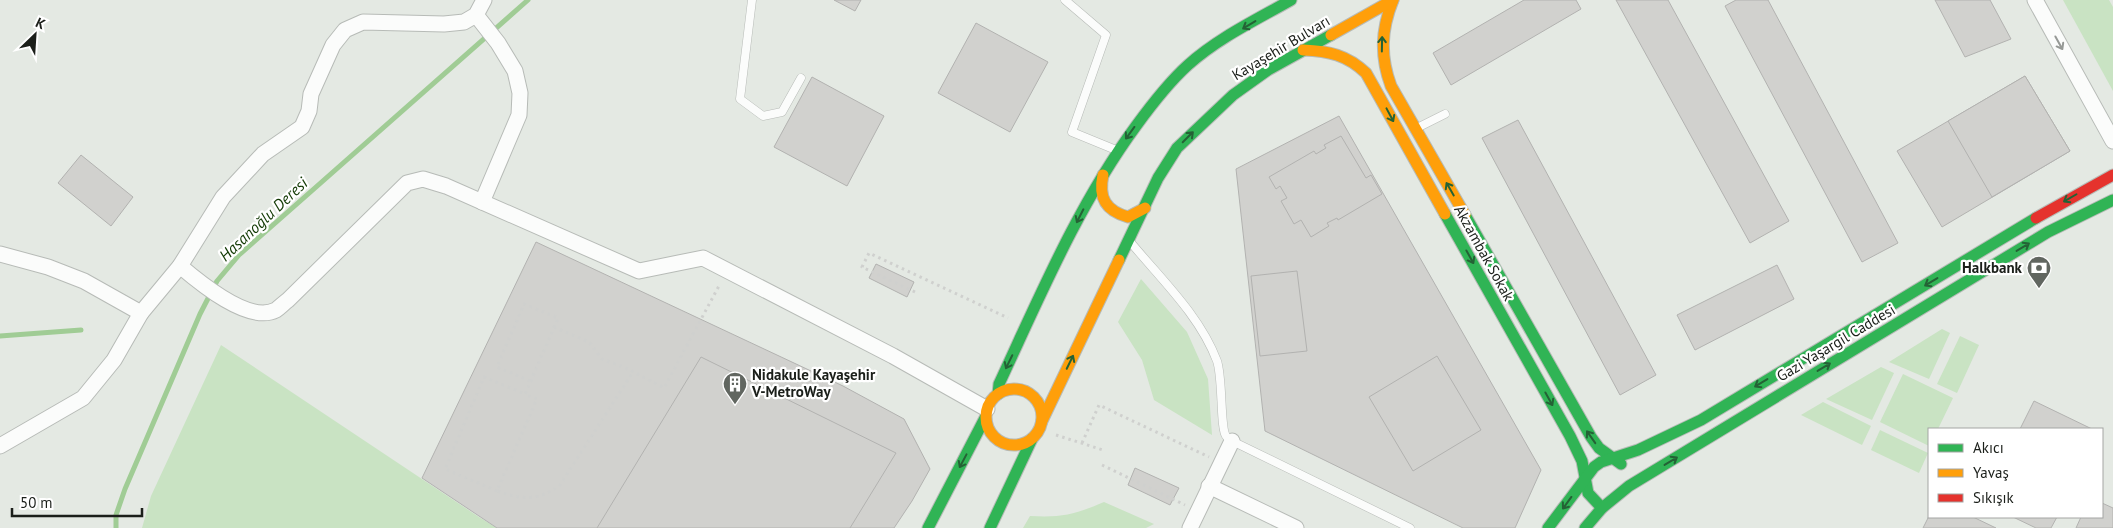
<svg xmlns="http://www.w3.org/2000/svg" width="2113" height="528" viewBox="0 0 2113 528" font-family="'PT Sans',sans-serif">
  <style>
    .green { fill: #c9e3c3 }
    .lines { fill: none; stroke-linecap: round; stroke-linejoin: round }
    .stream { stroke: #a0cc95; stroke-width: 5 }
    .building { fill: #d1d1ce; stroke: #b2b2b0 }
    .lane-casing { stroke: #b7bbb7; stroke-width: 9 }
    .street-casing { stroke: #b7bbb7; stroke-width: 17 }
    .fast-casing { stroke: #b7bbb7; stroke-width: 13 }
    .slow-casing { stroke: #b7bbb7; stroke-width: 13 }
    .jam-casing { stroke: #b7bbb7; stroke-width: 13 }
    .path { stroke: #cfd0ce; stroke-width: 3; stroke-dasharray: 2.5 4; stroke-linecap: butt }
    .lane { stroke: #fbfcfb; stroke-width: 8 }
    .street { stroke: #fbfcfb; stroke-width: 15 }
    .fast { stroke: #30b455; stroke-width: 11 }
    .slow { stroke: #ff9f0a; stroke-width: 11 }
    .jam { stroke: #e5322d; stroke-width: 11 }
    .oneway { stroke: #246235 }
    .oneway2 { stroke: #969996 }
    .labels { text-anchor: middle; stroke-width: 4.5; stroke-linejoin: round; paint-order: stroke }
    .street-label { font-size: 15px; fill: #1b1f1a; stroke: #fff }
    .poi-label { font-size: 15px; font-weight: bold; fill: #1b1f1a; stroke: #fff; text-anchor: end }
    .water-label { font-size: 16px; font-style: italic; fill: #113903; stroke: #fff }
  </style>
  <rect width="100%" height="100%" fill="#e4e9e3"/>
  <g class="green">
    <polygon points="2063,0 2109,0 2113,7 2113,91"/>
    <polygon points="1141,279 1187,332 1208,379 1212,435 1154,400 1142,360 1118,322"/>
    <polygon points="1942,329 1950,333 1929,379 1889,362"/>
    <polygon points="1960,336 1979,345 1957,393 1937,384"/>
    <polygon points="221,345 479,517 497,528 142,528 151,496"/>
    <polygon points="1881,367 1894,373 1872,420 1826,399"/>
    <polygon points="1903,374 1953,398 1938,429 1929,429 1929,446 1880,422"/>
    <polygon points="1823,402 1871,426 1862,445 1801,415"/>
    <polygon points="1880,430 1928,453 1919,473 1871,450"/>
    <path d="M1104,502L1154,524L1146,528H1023L1030,516C1062,518 1076,514 1104,502Z"/>
  </g>
  <g class="lines">
    <g class="stream">
      <polyline points="0,336 81,330"/>
      <polyline points="116,528 116,515 125,489 200,314 217,281 239,255 528,0"/>
    </g>
  </g>
  <g class="building">
    <polygon points="834,0 861,0 855,11"/>
    <polygon points="1524,0 1576,0 1581,9 1451,85 1433,53"/>
    <polygon points="1616,0 1668,0 1789,221 1750,243"/>
    <polygon points="1736,0 1768,0 1898,243 1862,262 1725,6"/>
    <polygon points="1935,0 1990,0 2011,39 1965,57"/>
    <polygon points="976,23 1048,62 1010,132 938,93"/>
    <polygon points="2025,76 2070,151 1942,227 1897,151"/>
    <polygon points="2025,76 2070,151 1992,197 1948,121"/>
    <polygon points="812,77 884,116 847,186 774,147"/>
    <polygon points="1339,116 1541,470 1515,528 1463,528 1265,431 1236,169"/>
    <polygon points="1518,120 1656,375 1620,395 1482,138"/>
    <polygon points="1341,136 1366,178 1371,175 1382,194 1338,220 1337,218 1327,223 1329,226 1311,237 1301,220 1294,224 1281,201 1287,198 1280,186 1276,189 1269,177 1314,151 1316,154 1326,148 1324,145"/>
    <polygon points="81,155 133,197 111,226 58,183"/>
    <polygon points="536,242 843,386 904,419 930,469 912,501 894,528 497,528 422,478"/>
    <polygon points="876,264 914,282 907,297 869,278"/>
    <polygon points="1777,265 1794,299 1695,350 1677,315"/>
    <polygon points="1297,271 1307,351 1260,356 1251,276"/>
    <polygon points="1437,356 1481,430 1413,471 1369,397"/>
    <polygon points="701,357 896,453 850,528 597,528"/>
    <polygon points="2034,401 2092,429 2020,429"/>
    <polygon points="1135,468 1179,488 1170,505 1128,485"/>
    <polygon points="2102,503 2113,508 2113,528 2076,528 2081,517 2102,517"/>
    <polygon points="1929,516 1973,517 1996,528 1923,528"/>
    <polygon points="2013,517 2057,517 2051,528 2036,528"/>
  </g>
  <g class="lines">
    <defs>
      <g id="lane">
        <polyline points="752,0 740,99 763,116 782,112 801,78"/>
        <polyline points="1065,0 1106,35 1072,132 1116,150"/>
        <polyline points="1417,128 1445,114"/>
        <path d="M1132,244C1162,280 1200,316 1217,361C1223,378 1220,428 1226,436C1227,438 1230,439 1232,441L1410,528"/>
      </g>
      <g id="street">
        <polyline points="2035,0 2113,141"/>
        <polyline points="476,15 498,43 515,71 520,93 519,115 482,202"/>
        <polyline points="0,254 48,267 84,281 141,313 180,266 223,197 263,154 302,127 309,111 311,94 333,45 345,30 363,22 444,24 464,22 476,15 484,0"/>
        <path d="M180,266C200,283 249,324 276,310C280,307 284,303 288,300L407,183L423,179L446,186L639,271L703,258L893,356L987,409"/>
        <polyline points="0,446 83,398 114,360 141,313"/>
        <polyline points="1209,486 1296,528"/>
        <polyline points="1190,528 1232,441"/>
      </g>
      <g id="fast">
        <polyline points="1445,214 1570,436 1582,461 1588,493 1602,508"/>
        <polyline points="1465,215 1591,437 1599,448 1621,464"/>
        <polyline points="1119,260 1158,178 1177,148 1233,95 1268,70 1331,35"/>
        <path d="M998,394L999,384C1040,296 1078,205 1136,126C1152,104 1168,83 1188,65C1218,38 1256,20 1291,0"/>
        <polyline points="928,528 985,418"/>
        <polyline points="990,528 1032,439"/>
        <polyline points="1548,528 1594,467 1601,462 1638,450 1701,420 2036,218"/>
        <polyline points="1585,528 1602,508 1629,486 2048,232 2113,200"/>
      </g>
      <g id="slow">
        <path d="M1393,0C1381,30 1380,56 1391,86L1465,215"/>
        <polyline points="1331,35 1393,0"/>
        <path d="M1303,50C1329,51 1347,55 1366,73L1445,214"/>
        <path d="M1103,175C1098,198 1106,211 1128,217L1145,208"/>
        <circle cx="1014" cy="417" r="28"/>
        <polyline points="1042,421 1119,260"/>
      </g>
      <polyline id="jam" points="2036,218 2113,175"/>
    </defs>
    <use href="#lane" class="lane-casing"/>
    <use href="#street" class="street-casing"/>
    <use href="#fast" class="fast-casing"/>
    <use href="#slow" class="slow-casing"/>
    <use href="#jam" class="jam-casing"/>
    <g class="path">
      <polyline points="915,292 862,267 869,253 1008,318"/>
      <polyline points="554,327 589,342 602,359 626,368 664,388 720,284"/>
      <path d="M530,381L497,367L524,304L558,318L525,394L537,399L497,491C520,500 540,501 560,485L633,372"/>
      <polyline points="1056,435 1103,450"/>
      <polyline points="1082,443 1099,405 1209,457"/>
      <polyline points="1102,465 1185,505"/>
      <polyline points="497,491 445,469 484,377 525,394"/>
    </g>
    <use href="#lane" class="lane"/>
    <use href="#street" class="street"/>
    <use href="#fast" class="fast"/>
    <use href="#slow" class="slow"/>
    <use href="#jam" class="jam"/>
  </g>
  <defs><path id="oneway-shaft" d="M-6 0H5M1.5-3L5.5 0L1.5 3" fill="none" stroke-width="1.6" stroke-linecap="round" stroke-linejoin="round" transform="scale(1.25)"/></defs>
  <g class="oneway">
    <use href="#oneway-shaft" transform="translate(1249 25) rotate(149)"/>
    <use href="#oneway-shaft" transform="translate(1382 44) rotate(-89)"/>
    <use href="#oneway-shaft" transform="translate(1390 115) rotate(62)"/>
    <use href="#oneway-shaft" transform="translate(1130 133) rotate(126)"/>
    <use href="#oneway-shaft" transform="translate(1188 137) rotate(-45)"/>
    <use href="#oneway-shaft" transform="translate(1450 189) rotate(-120)"/>
    <use href="#oneway-shaft" transform="translate(2070 198) rotate(150)"/>
    <use href="#oneway-shaft" transform="translate(1080 216) rotate(117)"/>
    <use href="#oneway-shaft" transform="translate(2023 247) rotate(-31)"/>
    <use href="#oneway-shaft" transform="translate(1470 257) rotate(61)"/>
    <use href="#oneway-shaft" transform="translate(1931 282) rotate(149)"/>
    <use href="#oneway-shaft" transform="translate(1009 362) rotate(116)"/>
    <use href="#oneway-shaft" transform="translate(1070 362) rotate(-64)"/>
    <use href="#oneway-shaft" transform="translate(1824 367) rotate(-31)"/>
    <use href="#oneway-shaft" transform="translate(1761 383) rotate(149)"/>
    <use href="#oneway-shaft" transform="translate(1549 399) rotate(61)"/>
    <use href="#oneway-shaft" transform="translate(1591 437) rotate(-125)"/>
    <use href="#oneway-shaft" transform="translate(963 461) rotate(118)"/>
    <use href="#oneway-shaft" transform="translate(1671 461) rotate(-31)"/>
    <use href="#oneway-shaft" transform="translate(1567 503) rotate(126)"/>
  </g>
  <use class="oneway2" href="#oneway-shaft" transform="translate(2059 43) rotate(61)"/>
  <defs>
    <symbol id="bank-pin" viewBox="-11 -11 22 30"><path d="M0 17L-7.5 6A9.5 9.5 0 1 1 7.5 6Z" fill="#616660" stroke="#fff"/><path d="M-6-4H6V4H-6ZM0-2.3a2.3 2.3 0 1 0 0 4.6a2.3 2.3 0 1 0 0-4.6Z" fill="#fff"/></symbol>
    <symbol id="building-pin" viewBox="-11 -11 22 30"><path d="M0 17L-7.5 6A9.5 9.5 0 1 1 7.5 6Z" fill="#616660" stroke="#fff"/><path d="M-4-6H4V6H1V3H-1V6H-4ZM-2.5-4.3h1.7v1.8h-1.7ZM.8-4.3h1.7v1.8H.8ZM-2.5-1h1.7V.8h-1.7ZM.8-1h1.7V.8H.8Z" fill="#fff"/></symbol>
  </defs>
  <g fill-rule="evenodd">
    <use href="#bank-pin" x="2025" y="254" width="28" height="38"/>
    <use href="#building-pin" x="721" y="370" width="28" height="38"/>
  </g>
  <g class="labels">
    <g class="street-label">
      <text transform="translate(1281 48) rotate(-31)" y="5">Kayaşehir Bulvarı</text>
      <text transform="translate(1484 253) rotate(61)" y="5">Akzambak Sokak</text>
      <text transform="translate(1836 343) rotate(-31)" y="5">Gazi Yaşargil Caddesi</text>
    </g>
    <g class="poi-label">
      <text x="2022" y="273">Halkbank</text>
      <text x="752" y="380" text-anchor="start">Nidakule Kayaşehir<tspan x="752" dy="17">V-MetroWay</tspan></text>
    </g>
    <g class="water-label">
      <text transform="translate(263 219) rotate(-43)" y="6">Hasanoğlu Deresi</text>
    </g>
  </g>
  <rect x="1928" y="428" width="175" height="90" fill="#ffffff" stroke="#a4a5a3"/>
  <rect x="1938" y="444" width="25" height="8" fill="#30b455" stroke="#a4a5a3"/>
  <text x="1973" y="453" font-size="15" fill="#1b1f1a">Akıcı</text>
  <rect x="1938" y="469" width="25" height="8" fill="#ff9f0a" stroke="#a4a5a3"/>
  <text x="1973" y="478" font-size="15" fill="#1b1f1a">Yavaş</text>
  <rect x="1938" y="494" width="25" height="8" fill="#e5322d" stroke="#a4a5a3"/>
  <text x="1973" y="503" font-size="15" fill="#1b1f1a">Sıkışık</text>
  <g transform="translate(35 35) rotate(25)" stroke="#ffffff" stroke-width="4" paint-order="stroke">
  <path d="M0-4L9 19L0 12L-9 19Z" fill="#1b1f1a"/>
  <text y="-8" font-size="14" font-weight="bold" text-anchor="middle" fill="#1b1f1a">K</text>
  </g>
  <path d="M12 508v8h130v-8" fill="none" stroke="#1b1f1a" stroke-width="2.5"/>
  <text x="20" y="508" font-size="15" fill="#1b1f1a" stroke="#ffffff" stroke-width="4" paint-order="stroke">50 m</text>
</svg>
